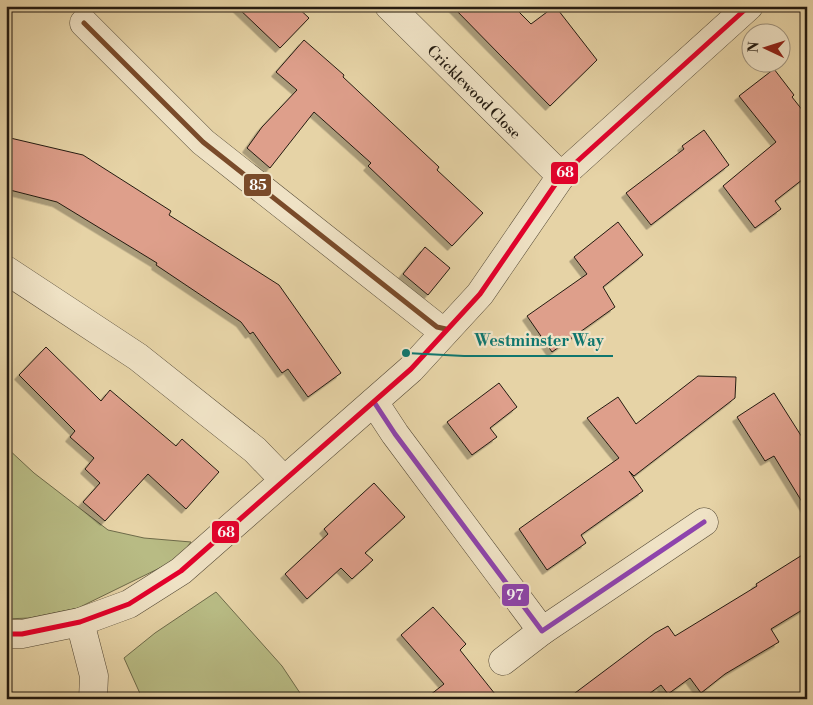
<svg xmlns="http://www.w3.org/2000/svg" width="813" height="705" viewBox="0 0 813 705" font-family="'Libre Bodoni',serif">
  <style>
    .green { fill: #b8bb84; stroke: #6e6b4a }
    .building { fill: #de9f8b; stroke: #241b11; filter: url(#shadow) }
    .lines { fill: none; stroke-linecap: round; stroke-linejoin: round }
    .minor-casing { stroke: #544936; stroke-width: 29 }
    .minor { stroke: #efe2c5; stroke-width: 28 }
    .bus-1-casing { stroke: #efe2c5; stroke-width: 9 }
    .bus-2-casing { stroke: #efe2c5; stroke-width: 9 }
    .bus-3-casing { stroke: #efe2c5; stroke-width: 9 }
    .bus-1 { stroke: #7a4b2a; stroke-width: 5 }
    .bus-2 { stroke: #8e44ad; stroke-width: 5 }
    .bus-3 { stroke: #e4002b; stroke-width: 5 }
    .labels { text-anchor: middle; stroke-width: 4.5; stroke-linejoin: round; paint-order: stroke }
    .street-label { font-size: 15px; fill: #241b11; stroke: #efe2c5 }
    .leader { fill: none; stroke: #0f766e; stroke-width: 2 }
    .callout-dot { fill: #0f766e; stroke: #efe2c5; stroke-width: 2 }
    .callout-label { font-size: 16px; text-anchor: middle; font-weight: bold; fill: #0f766e; stroke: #efe2c5; stroke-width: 4.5; stroke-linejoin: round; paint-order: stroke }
    .line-badge { stroke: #efe2c5; stroke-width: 2 }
    .badge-label { font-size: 14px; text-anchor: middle; font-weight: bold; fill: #fff }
  </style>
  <defs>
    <filter id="shadow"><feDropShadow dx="-4.5" dy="4.5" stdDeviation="0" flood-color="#0004"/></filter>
  </defs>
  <rect width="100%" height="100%" fill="#e6d3a6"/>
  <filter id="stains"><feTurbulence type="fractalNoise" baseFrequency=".004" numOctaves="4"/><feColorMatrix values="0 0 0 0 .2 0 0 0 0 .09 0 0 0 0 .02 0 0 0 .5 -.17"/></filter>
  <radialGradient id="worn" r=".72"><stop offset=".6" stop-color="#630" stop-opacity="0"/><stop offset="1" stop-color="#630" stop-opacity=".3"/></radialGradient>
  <g class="green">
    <polygon points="6,447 34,473 108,530 144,538 191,542 178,559 78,608 29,618 6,619"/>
    <polygon points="216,592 282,666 304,699 142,698 124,658 155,633"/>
  </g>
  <g class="building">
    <polygon points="236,6 296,6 309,18 280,48"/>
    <polygon points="452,6 513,6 531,24 555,6 597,60 550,106"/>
    <polygon points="304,40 344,75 343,77 439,167 437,170 483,213 452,246 368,166 371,163 314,112 270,168 247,148 262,127 297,90 276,72"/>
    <polygon points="774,69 794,95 792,97 807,116 807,176 775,201 781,209 755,228 723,186 776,142 739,96"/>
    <polygon points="704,130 729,165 651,225 626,193 684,149 682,146"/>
    <polygon points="6,137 83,155 171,211 169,215 279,285 341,373 308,397 288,369 282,373 253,332 250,334 241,322 156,265 157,263 57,202 6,189"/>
    <polygon points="618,222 643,255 603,287 615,307 552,352 527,316 587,274 574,257"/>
    <polygon points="425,247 450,268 428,295 403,274"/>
    <polygon points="46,347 101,401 110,390 176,446 182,439 219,472 186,509 148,474 105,521 83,502 100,483 85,469 94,458 70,437 75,431 19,375"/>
    <polygon points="698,376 736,377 735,398 634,476 629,471 643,491 581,535 586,543 547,570 519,529 619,458 587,418 618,397 636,424"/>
    <polygon points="499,383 517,407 490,428 497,437 472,455 447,422"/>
    <polygon points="774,393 807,445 807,510 774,456 765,461 737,417"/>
    <polygon points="374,483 405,517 365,553 373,560 352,579 341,568 307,599 285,574 328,534 324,529"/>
    <polygon points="807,552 807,607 771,629 779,642 725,674 701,693 690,678 668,694 661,685 642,699 567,699 655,633 668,626 675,636 757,586 756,584"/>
    <polygon points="433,607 466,644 460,650 499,699 425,699 444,684 401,635"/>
  </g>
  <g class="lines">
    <defs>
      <g id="minor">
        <polyline points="389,6 561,176"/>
        <polyline points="84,23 203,142 437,327 446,329"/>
        <polyline points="6,270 138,357 255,450 284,480"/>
        <polyline points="374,402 395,434 542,631 704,522"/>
        <polyline points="80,622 94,676 93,699"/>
        <polyline points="6,634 22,634 80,622 129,604 181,571 411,369 480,294 561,176 749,6"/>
        <polyline points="503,661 542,631"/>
      </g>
    </defs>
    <use href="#minor" class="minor-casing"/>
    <use href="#minor" class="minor"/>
    <defs>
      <polyline id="bus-1" points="84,23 203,142 437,327 446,329"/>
      <polyline id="bus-2" points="374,402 395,434 542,631 704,522"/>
      <polyline id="bus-3" points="6,634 22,634 80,622 129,604 181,571 411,369 480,294 561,176 749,6"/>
    </defs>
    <use href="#bus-1" class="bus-1-casing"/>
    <use href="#bus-2" class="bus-2-casing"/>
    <use href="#bus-3" class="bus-3-casing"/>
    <use href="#bus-1" class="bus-1"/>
    <use href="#bus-2" class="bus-2"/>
    <use href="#bus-3" class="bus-3"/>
  </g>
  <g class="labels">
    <g class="street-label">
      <text transform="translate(474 92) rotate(45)" y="5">Cricklewood Close</text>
    </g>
  </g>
  <path class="leader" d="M406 353L464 356H613"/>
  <circle class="callout-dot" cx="406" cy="353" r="5"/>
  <g class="callout-label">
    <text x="539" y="346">Westminster Way</text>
  </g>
  <g class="line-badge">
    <rect x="550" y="161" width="29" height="24" rx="5" fill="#e4002b"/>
    <rect x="243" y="173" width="29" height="24" rx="5" fill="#7a4b2a"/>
    <rect x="211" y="520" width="29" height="24" rx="5" fill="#e4002b"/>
    <rect x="501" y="583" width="29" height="24" rx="5" fill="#8e44ad"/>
  </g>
  <g class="badge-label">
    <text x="565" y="177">68</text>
    <text x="258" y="190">85</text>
    <text x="226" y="537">68</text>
    <text x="515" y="600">97</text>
  </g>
  <rect width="813" height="705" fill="none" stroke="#e6d3a6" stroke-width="25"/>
  <rect x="8" y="8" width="798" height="690" fill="none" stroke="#241b11" stroke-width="2.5"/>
  <rect x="12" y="12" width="788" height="680" fill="none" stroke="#241b11"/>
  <g transform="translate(766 48) rotate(274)"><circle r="24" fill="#efe2c5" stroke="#9e927d"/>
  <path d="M0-4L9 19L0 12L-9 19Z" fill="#8f2418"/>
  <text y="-8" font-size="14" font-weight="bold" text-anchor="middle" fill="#241b11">N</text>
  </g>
  <rect width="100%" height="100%" filter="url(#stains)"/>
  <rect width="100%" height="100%" fill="url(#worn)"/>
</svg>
